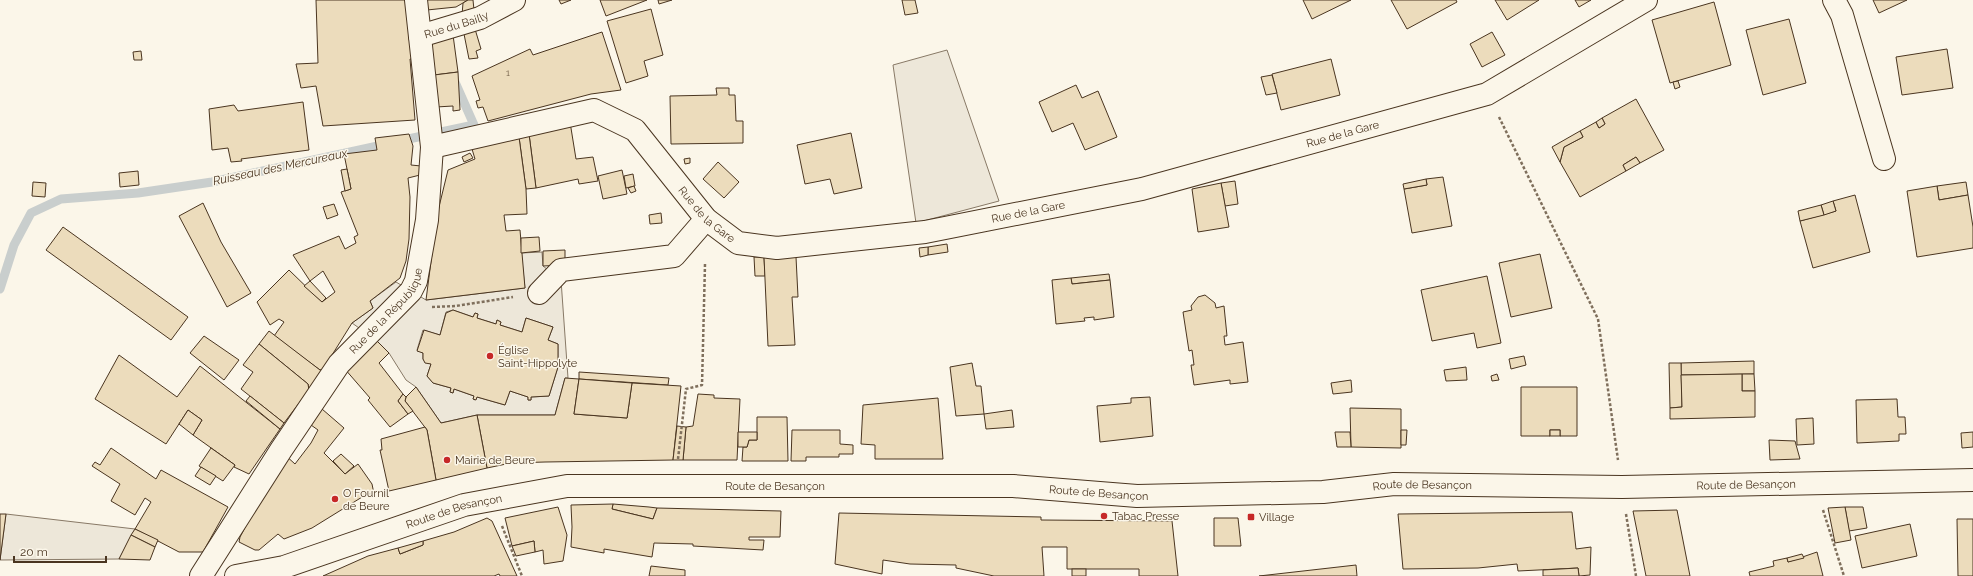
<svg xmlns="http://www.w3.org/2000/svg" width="1973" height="576" viewBox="0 0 1973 576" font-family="Raleway,sans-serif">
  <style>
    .parking { fill: #ede7d9; stroke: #887966; fill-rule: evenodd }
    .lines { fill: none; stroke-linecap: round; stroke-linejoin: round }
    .stream { stroke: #c9cecd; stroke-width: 9 }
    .building { fill: #ecdcbc; stroke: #4a3520 }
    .minor-casing { stroke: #4a3520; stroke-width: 24 }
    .path { stroke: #7f6f5c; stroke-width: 2.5; stroke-dasharray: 3 2; stroke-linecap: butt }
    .minor { stroke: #fbf6e9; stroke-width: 22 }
    .poi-dot { fill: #c62828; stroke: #fbf6e9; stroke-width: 1.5 }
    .labels { text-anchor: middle; stroke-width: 3; stroke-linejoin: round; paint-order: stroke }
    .number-label { font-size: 9px; fill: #725f47 }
    .street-label { font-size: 11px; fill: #4a3520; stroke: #fbf6e9 }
    .poi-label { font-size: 11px; fill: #4a3520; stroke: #fbf6e9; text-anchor: start }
    .water-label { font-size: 12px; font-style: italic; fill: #4a3520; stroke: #fbf6e9 }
  </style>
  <rect width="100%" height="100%" fill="#fbf6e9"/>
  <g class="parking">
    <polygon points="947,50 999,201 916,223 893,65"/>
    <path d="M542,252L543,266L561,280L568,378H565L555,415H477L441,423L416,387L406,380L389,353L376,340L352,323L373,308L370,301L396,282L426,300L525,288L521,253ZM453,310L473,317L475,313L478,314L477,318L496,324L497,320L501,322L500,325L522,332L526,318L553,327L548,340L558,344V367L549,396L531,397V400H528V397L510,391L505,405L477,397L475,400L473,399L474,396L454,389L453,393L450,392L451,388L433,383L427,376L431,364L425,362L423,359V353L417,350L423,330L440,335L446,312Z"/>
    <polygon points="6,514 135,529 119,559 0,560"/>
  </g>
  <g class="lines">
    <g class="stream">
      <polyline points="399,141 474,125 455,82"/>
      <polyline points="0,289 14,245 31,213 61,199 138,193 212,182 387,144"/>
    </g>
  </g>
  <g class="building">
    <polygon points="316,0 407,0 414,59 410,59 415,120 323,126 316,86 301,88 296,64 318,63"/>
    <polygon points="426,0 468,0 456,7 427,10"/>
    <polygon points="468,0 473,0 474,10 462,15 463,3"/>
    <polygon points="559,0 571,0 561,4"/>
    <polygon points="600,0 647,0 606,16"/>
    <polygon points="658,0 672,0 659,4"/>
    <polygon points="902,0 915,0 918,13 905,15"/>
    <polygon points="1303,0 1351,0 1312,19"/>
    <polygon points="1391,0 1456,0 1457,2 1407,29"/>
    <polygon points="1495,0 1539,0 1507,20"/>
    <polygon points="1575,0 1591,0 1579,7"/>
    <polygon points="1873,0 1907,0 1879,13"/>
    <polygon points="1714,2 1731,65 1670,83 1652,20"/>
    <polygon points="651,9 663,55 644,61 648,76 626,83 607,21"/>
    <polygon points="1789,19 1806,83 1763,95 1746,30"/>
    <polygon points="475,29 481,49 476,51 478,58 469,59 464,34"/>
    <polygon points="602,32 621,90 591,94 488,121 483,107 478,108 476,101 480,100 472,76 530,49 533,55"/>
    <polygon points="1492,32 1505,55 1482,67 1470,44"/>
    <polygon points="453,35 458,72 434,75 431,44"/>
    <polygon points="1947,49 1953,88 1902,95 1896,57"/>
    <polygon points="141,51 142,60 134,60 133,52"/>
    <polygon points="1331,59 1340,95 1281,110 1272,74"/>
    <polygon points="458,72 460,110 453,111 453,106 436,107 434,75"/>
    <polygon points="1272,75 1277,93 1266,95 1261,77"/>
    <polygon points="1678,81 1680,87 1675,89 1673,82"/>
    <polygon points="1076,85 1082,98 1098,91 1117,137 1085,150 1073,123 1052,132 1039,102"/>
    <polygon points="716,88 729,88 729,95 735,95 736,121 743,121 743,143 671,144 670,96 717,95"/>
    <polygon points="1636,99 1664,150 1640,163 1636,157 1623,165 1626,171 1580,197 1560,162 1564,147 1583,137 1580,131 1596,122 1599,128 1605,124 1602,118"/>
    <polygon points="303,102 309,150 241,159 242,161 231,162 228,148 212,150 209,109 234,105 238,111"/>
    <polygon points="1602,118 1605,124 1599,128 1596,122"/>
    <polygon points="570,122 576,159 593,157 598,181 579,184 578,179 536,188 529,134"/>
    <polygon points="1580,131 1583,137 1564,147 1560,162 1552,147"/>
    <polygon points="851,133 862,188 834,194 830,179 805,184 797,145"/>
    <polygon points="409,134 413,146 411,165 421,166 420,175 408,178 410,197 409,239 406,261 400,278 370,301 373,308 352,323 332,355 322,370 320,370 274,336 284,322 279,319 270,325 257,302 289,270 322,302 335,292 323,271 310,281 293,255 339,236 345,249 356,243 354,237 358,235 341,192 351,189 344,154 377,150 375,138"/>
    <polygon points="529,134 536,188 526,189 519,137"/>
    <polygon points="519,137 526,189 527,214 504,215 506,231 520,230 525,288 426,300 437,215 448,170 475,159 472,149"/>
    <polygon points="470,153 473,158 464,162 462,157"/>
    <polygon points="1636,157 1640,163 1626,171 1623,165"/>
    <polygon points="690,158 690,163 685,164 684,159"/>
    <polygon points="718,162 739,182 724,198 703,179"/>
    <polygon points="347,169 351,189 345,191 341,170"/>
    <polygon points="622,170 627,194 603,199 598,176"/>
    <polygon points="138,171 139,185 120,187 119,173"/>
    <polygon points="633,174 635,186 626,188 624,176"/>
    <polygon points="1443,177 1452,226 1412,233 1404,189 1427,185 1426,179"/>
    <polygon points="1426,179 1427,185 1404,189 1403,184"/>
    <polygon points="1235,181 1238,204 1225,206 1221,183"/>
    <polygon points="33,182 46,183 45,197 32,196"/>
    <polygon points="1966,182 1968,195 1939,200 1937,186"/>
    <polygon points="1221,183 1229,227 1198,232 1192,189"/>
    <polygon points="634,186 636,191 631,193 628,188"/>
    <polygon points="1937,186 1939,200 1968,195 1973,227 1973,248 1917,257 1907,191"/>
    <polygon points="1855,195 1870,252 1813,268 1800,221 1836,211 1833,201"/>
    <polygon points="1833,201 1836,211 1824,215 1821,205"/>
    <polygon points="203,203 221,242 251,293 227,307 179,216"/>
    <polygon points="334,204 338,215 327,219 323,207"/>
    <polygon points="1821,205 1824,215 1800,221 1798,211"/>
    <polygon points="661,213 662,223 650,224 649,215"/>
    <polygon points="63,227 188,317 171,340 46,250"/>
    <polygon points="539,237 540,251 521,253 521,238"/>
    <polygon points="947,244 948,252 928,255 928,247"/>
    <polygon points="928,247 928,255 920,257 919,248"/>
    <polygon points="565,250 565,265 543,266 543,251"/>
    <polygon points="1540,254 1552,308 1511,317 1499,263"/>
    <polygon points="754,257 764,257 765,276 755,276"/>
    <polygon points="764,257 796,257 798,297 792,297 795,345 768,346"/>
    <polygon points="1109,274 1110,280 1072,284 1071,278"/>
    <polygon points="1487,276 1501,343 1477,348 1474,333 1432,341 1421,290"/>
    <polygon points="1071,278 1072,284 1110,280 1114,317 1094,320 1094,317 1084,318 1085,321 1056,324 1052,280"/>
    <polygon points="310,281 326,298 322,302 304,286"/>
    <polygon points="1205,295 1215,303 1216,308 1224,306 1227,336 1224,336 1225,345 1243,342 1248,382 1230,384 1230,380 1194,385 1191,365 1194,365 1192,350 1189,351 1183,312 1192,310 1191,306 1198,297"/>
    <polygon points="453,310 473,317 475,313 478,314 477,318 496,324 497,320 501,322 500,325 522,332 526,318 553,327 548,340 558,344 558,367 549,396 531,397 531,400 528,400 528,397 510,391 505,405 477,397 476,400 473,399 474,396 454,389 453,393 450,392 451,388 433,383 427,376 431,364 425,363 423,359 423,353 417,351 424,330 440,335 446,313"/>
    <polygon points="269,331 320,370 322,370 309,390 308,384 259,344"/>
    <polygon points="204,336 239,360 224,380 190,353"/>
    <polygon points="376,340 389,353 379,363 403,394 398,401 408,414 390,427 368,400 370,398 344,368"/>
    <polygon points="259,344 308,384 309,390 284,423 241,389 253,372 243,365"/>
    <polygon points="119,355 177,397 200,366 280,429 249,474 234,467 235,465 193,435 202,420 188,410 166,444 95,399"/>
    <polygon points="1524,356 1526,365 1511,369 1509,359"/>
    <polygon points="1754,361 1754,374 1681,375 1681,363"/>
    <polygon points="972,363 976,386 981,386 984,414 956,416 950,367"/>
    <polygon points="1669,363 1681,363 1682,407 1670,408"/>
    <polygon points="1466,367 1467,380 1446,381 1444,370"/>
    <polygon points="579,372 669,378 668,385 579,379"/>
    <polygon points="1497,374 1499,380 1492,381 1491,376"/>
    <polygon points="1742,374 1754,374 1755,391 1742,391"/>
    <polygon points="1742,374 1742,391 1755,391 1755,417 1670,419 1670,408 1682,407 1681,375"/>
    <polygon points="565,378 579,379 574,414 627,418 632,383 681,386 673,460 545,462 511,463 487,468 477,415 555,415"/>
    <polygon points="579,379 632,383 627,418 574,414"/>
    <polygon points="1351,380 1352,392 1333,394 1331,383"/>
    <polygon points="416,387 441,423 477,415 487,468 436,480 427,430 405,401 406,397"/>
    <polygon points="1521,387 1577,387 1577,436 1560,436 1560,430 1550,430 1550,436 1521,436"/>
    <polygon points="403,394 406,397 405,401 413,411 408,414 398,401"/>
    <polygon points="698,394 714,395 714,398 740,399 737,460 683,460 686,427 693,426"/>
    <polygon points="250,396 284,423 280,429 246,401"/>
    <polygon points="1150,397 1153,436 1100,442 1097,406 1131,403 1131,398"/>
    <polygon points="938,398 943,459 875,459 875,445 861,444 863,405"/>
    <polygon points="1897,399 1898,417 1905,417 1906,434 1899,434 1899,441 1857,443 1856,400"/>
    <polygon points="1350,408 1401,409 1401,448 1351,447"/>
    <polygon points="322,409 344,428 324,453 345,474 358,464 372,484 374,494 367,494 312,528 284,539 278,534 259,550 255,550 239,542 240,537 284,454 295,464 311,443 318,430 311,425"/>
    <polygon points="188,410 202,420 193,435 179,424"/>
    <polygon points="1012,410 1014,427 986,429 984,414"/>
    <polygon points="757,417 787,417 788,461 742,461 743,447 747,447 749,440 757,440"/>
    <polygon points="1813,418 1814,444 1797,445 1796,419"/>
    <polygon points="677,426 686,427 683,460 673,460"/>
    <polygon points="425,427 427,430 436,480 389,491 380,450 382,450 381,439"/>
    <polygon points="792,430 840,430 840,444 853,445 853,454 839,454 839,457 806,457 806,461 791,461"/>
    <polygon points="1401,430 1407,430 1406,445 1401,445"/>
    <rect x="1550" y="430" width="10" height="6"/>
    <polygon points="738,432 757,432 757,440 749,440 747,447 738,447"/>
    <polygon points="1335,432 1350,432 1351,447 1337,447"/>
    <polygon points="1973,432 1973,447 1962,448 1961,433"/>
    <polygon points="1769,440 1795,441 1800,459 1770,460"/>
    <polygon points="111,448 156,479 161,470 228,507 203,552 179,552 135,529 151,502 145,498 135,515 111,501 120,484 92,466 95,462 100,465"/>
    <polygon points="211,448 235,465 223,481 199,466"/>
    <polygon points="341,454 354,466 345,474 333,461"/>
    <polygon points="201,467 216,476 210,485 195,476"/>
    <polygon points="613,504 649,507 657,508 653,519 612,509"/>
    <polygon points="613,504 612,509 653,519 657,508 781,511 780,537 749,537 749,540 764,540 763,550 693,546 693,544 654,543 652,557 604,549 604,553 571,547 572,527 571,505"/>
    <polygon points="558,507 567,535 563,561 544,564 543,550 535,552 534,541 512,546 505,518"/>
    <polygon points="1845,507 1863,507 1867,528 1849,531"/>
    <polygon points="1845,507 1851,540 1835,543 1828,508"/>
    <polygon points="1677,510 1690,576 1646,576 1633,511"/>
    <polygon points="1572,512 1576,549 1591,547 1590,575 1579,576 1578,568 1518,571 1517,564 1478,568 1403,569 1398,514"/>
    <polygon points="839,513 1041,517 1041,520 1172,521 1178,576 1139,576 1139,569 1067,569 1067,547 1042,547 1044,576 994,576 956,568 956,565 910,564 883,560 882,574 835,564"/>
    <polygon points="0,514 6,514 0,560"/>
    <polygon points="487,518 492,521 517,576 500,576 499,574 494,576 323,576 368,556 398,548 400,554 423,545 423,541 454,532"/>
    <polygon points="1214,518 1238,518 1241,546 1214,546"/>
    <polygon points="1957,519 1973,519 1973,576 1958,576"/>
    <polygon points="1910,524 1917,556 1862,568 1855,536"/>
    <polygon points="135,529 158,540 155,547 131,535"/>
    <polygon points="131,535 155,547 150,560 119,559"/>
    <polygon points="423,541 423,545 400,554 398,548"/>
    <polygon points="534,541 535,552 516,556 512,546"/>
    <polygon points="1817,552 1823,576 1750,576 1749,572 1774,566 1773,561 1787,558 1788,562"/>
    <polygon points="1802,554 1804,558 1788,562 1787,558"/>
    <polygon points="1356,565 1357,576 1259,576"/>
    <polygon points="651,566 685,570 685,576 649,576"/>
    <polygon points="1578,568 1579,576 1543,576 1543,570"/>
    <rect x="1072" y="569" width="14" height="7"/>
  </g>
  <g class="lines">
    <defs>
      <g id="minor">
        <polyline points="1834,0 1842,15 1884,159"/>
        <path id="s1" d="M420,36L480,18L514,0"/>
        <path id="s2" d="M432,147L594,110L635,130L706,219L738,243L777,248L925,232L1142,189L1487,94L1646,0"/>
        <polyline points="539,293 561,270 674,256 706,219"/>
        <path id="s3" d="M201,576L281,450L339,364L411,291L416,281L427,220L432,147L416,0"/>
        <path id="s4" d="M236,576L284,567L464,505L567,486H1013L1137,496L1323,492L1394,484L1622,487L1973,480"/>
      </g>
    </defs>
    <use href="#minor" class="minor-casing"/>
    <g class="path">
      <polyline points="1499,117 1598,319 1618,460"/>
      <polyline points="432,307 456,306 513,297"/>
      <polyline points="678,459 686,389 702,385 705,264"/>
      <polyline points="1823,510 1844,576"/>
      <polyline points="1626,514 1636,576"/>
      <polyline points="502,526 522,576"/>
    </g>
    <use href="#minor" class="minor"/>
  </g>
  <g class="poi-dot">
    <circle cx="490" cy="356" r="4"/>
    <circle cx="447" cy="460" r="4"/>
    <circle cx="335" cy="499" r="4"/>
    <circle cx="1104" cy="516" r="4"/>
    <rect x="1247" y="513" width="8" height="8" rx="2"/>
  </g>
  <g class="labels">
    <g class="number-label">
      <text x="508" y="76">1</text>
    </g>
    <g class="street-label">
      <text dy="4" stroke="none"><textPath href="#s1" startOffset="38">Rue du Bailly</textPath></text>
      <text dy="4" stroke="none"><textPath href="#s2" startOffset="983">Rue de la Gare</textPath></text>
      <text dy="4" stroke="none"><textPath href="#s2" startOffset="659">Rue de la Gare</textPath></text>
      <text dy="4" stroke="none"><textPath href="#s2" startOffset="323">Rue de la Gare</textPath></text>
      <text dy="4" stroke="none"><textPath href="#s3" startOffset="325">Rue de la République</textPath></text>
      <text dy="4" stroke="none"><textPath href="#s4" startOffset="552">Route de Besançon</textPath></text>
      <text dy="4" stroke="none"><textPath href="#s4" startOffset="1524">Route de Besançon</textPath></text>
      <text dy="4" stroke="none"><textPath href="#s4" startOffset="1200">Route de Besançon</textPath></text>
      <text dy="4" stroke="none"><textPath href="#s4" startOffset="876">Route de Besançon</textPath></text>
      <text dy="4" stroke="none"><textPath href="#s4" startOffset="228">Route de Besançon</textPath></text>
    </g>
    <g class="poi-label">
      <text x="498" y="354">Église<tspan x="498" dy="13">Saint-Hippolyte</tspan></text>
      <text x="455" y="464">Mairie de Beure</text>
      <text x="343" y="497">O Fournil<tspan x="343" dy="13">de Beure</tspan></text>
      <text x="1112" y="520">Tabac Presse</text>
      <text x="1259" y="521">Village</text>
    </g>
    <g class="water-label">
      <text transform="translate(280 167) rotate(-12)" y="4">Ruisseau des Mercureaux</text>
    </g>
  </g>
  <path d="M14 556v6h92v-6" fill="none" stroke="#4a3520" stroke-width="2"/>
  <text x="20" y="556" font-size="12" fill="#4a3520" stroke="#fbf6e9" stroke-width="3" paint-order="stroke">20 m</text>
</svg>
